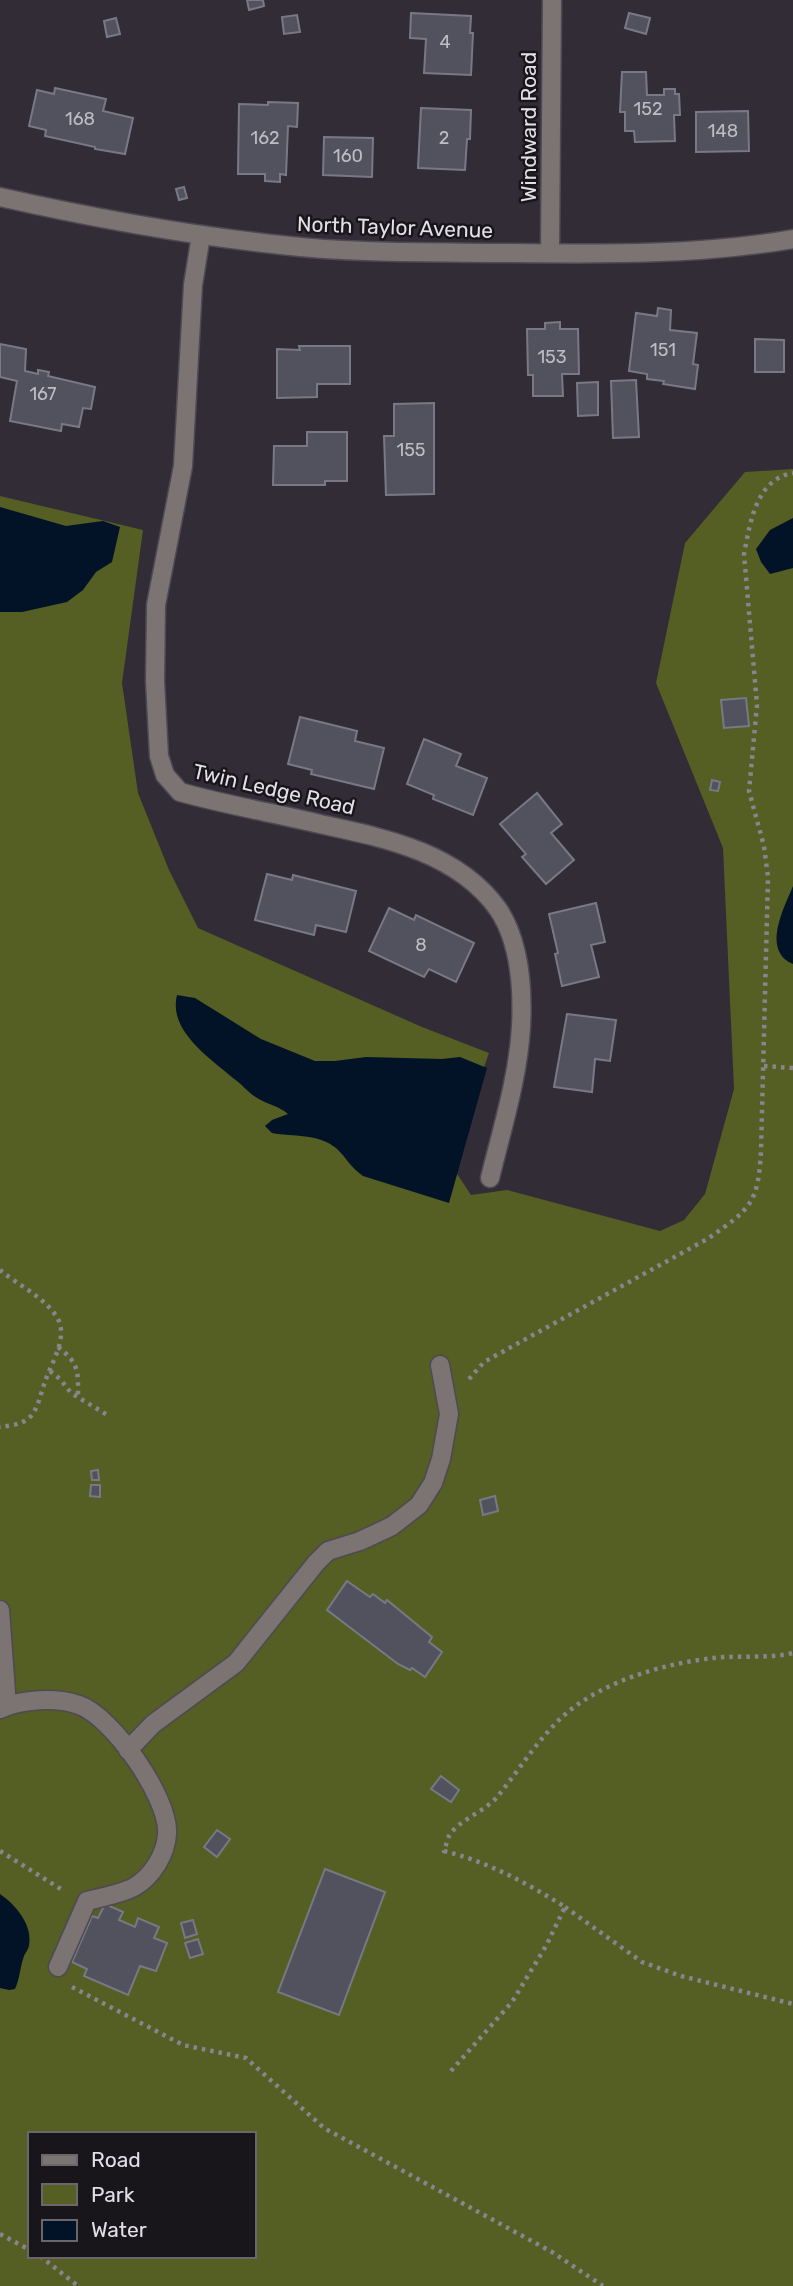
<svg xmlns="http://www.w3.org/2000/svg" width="793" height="2286" viewBox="0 0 793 2286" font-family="Rubik,sans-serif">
	<rect width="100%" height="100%" fill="#322c37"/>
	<path fill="#555e23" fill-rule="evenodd" d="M793,469v1817h-793v-1790l143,34 -21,153 16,110 31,77 29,58 224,99 67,26 -39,110 21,32 36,-5 153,41 24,-11 21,-26 29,-105 -11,-241 -67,-165 29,-140 60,-71zM30,2134h224v122h-224z"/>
	<g fill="#021327">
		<path d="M0,507l66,19 37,-5 17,6 -8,35 -16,10 -13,18 -16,12 -45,10h-22z"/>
		<path d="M793,518v50l-23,6 -9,-12 -5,-13 14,-19z"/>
		<path d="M793,886v78c-32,-13 -9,-56 0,-78z"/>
		<path d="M177,995l18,3 66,41 54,22h20l31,-4 76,2 18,-2 27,11 -38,135 -86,-27c-12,-8 -17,-19 -27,-28 -18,-15 -43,-11 -64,-15l-7,-7 7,-6 16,-6c-9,-8 -19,-9 -29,-15 -10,-5 -17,-15 -26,-21 -23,-20 -65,-47 -56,-83z"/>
		<path d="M0,1894c16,11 33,31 29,52 -1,4 -4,7 -5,10 -4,11 -4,22 -9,33l-6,1 -9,-2z"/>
	</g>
	<g fill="#52525e" stroke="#797986" stroke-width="2">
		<path d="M247,0h16l1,6 -15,4z"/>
		<path d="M411,13l60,3 -1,17h3l-2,42 -47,-2 2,-34 -16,-1z"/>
		<path d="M629,13l21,5 -4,16 -21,-6z"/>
		<path d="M297,15l3,17 -16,2 -2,-17z"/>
		<path d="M116,18l4,16 -13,3 -3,-16z"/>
		<path d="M622,72h24l1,23h17v-6h11v5h4l1,21h-6l1,26 -40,1 -1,-11h-9v-19h-5z"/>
		<path d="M55,88l51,11 -3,12 30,7 -8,36 -30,-5v-2l-50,-11 1,-6 -17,-4 8,-36 17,4z"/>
		<path d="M268,102l30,1 -1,24 -9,-1 -2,49 -6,-1v8l-15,-1v-7h-27l1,-70 29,1z"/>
		<path d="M421,108l50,2 -1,29h-3l-2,31 -47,-2z"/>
		<path d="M748,111l1,40 -53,1v-40z"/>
		<path d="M324,137l49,1 -1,39 -49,-2z"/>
		<path d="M184,187l3,11 -8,2 -3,-11z"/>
		<path d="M658,308l13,2 -1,20 27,3 -4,31 5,1 -3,24 -32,-5 1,-3 -17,-2v-5l-18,-3 7,-58 21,3z"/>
		<path d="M560,322v7h18l1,45h-17l1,22h-30v-21h-5l-1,-46h18v-6z"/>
		<path d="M755,339l29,1v32h-29z"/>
		<path d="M0,344l26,5 -1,22 13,3v-4l11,2 -1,4 47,11 -4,22 -8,-1 -4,19 -17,-3 -1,7 -51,-10 7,-40 -17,-4z"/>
		<path d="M299,346h51v38h-33v13l-40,1v-49l23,1z"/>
		<path d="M636,380l3,57 -26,1 -2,-57z"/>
		<path d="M598,382v33l-20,1 -1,-33z"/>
		<path d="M434,403v91l-48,1 -2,-59h10v-32z"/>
		<path d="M307,432h40v49h-22v4h-52l1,-39h33z"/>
		<path d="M746,698l3,28 -25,2 -3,-28z"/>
		<path d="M300,717l57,14 -2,10 29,7 -10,41 -63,-15 1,-4 -24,-6z"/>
		<path d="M424,739l37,15 -5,12 31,12 -14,37 -40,-16 1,-4 -27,-11z"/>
		<path d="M712,780l8,2 -2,9 -8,-1z"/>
		<path d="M537,793l25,31 -11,9 23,27 -28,24 -24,-27 4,-3 -26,-30z"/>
		<path d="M267,874l25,6 1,-5 63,16 -10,41 -30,-7 -2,10 -59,-15z"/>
		<path d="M596,903l9,39 -14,3 8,32 -37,9 -7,-32 3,-1 -9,-39z"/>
		<path d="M389,908l25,12 2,-5 58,28 -18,39 -27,-13 -5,8 -55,-26z"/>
		<path d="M567,1014l49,6 -6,41 -15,-2 -3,33 -38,-5z"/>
		<path d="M98,1470l1,10h-7l-1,-9z"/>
		<path d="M91,1485h9v12l-10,-1z"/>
		<path d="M495,1496l3,15 -15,4 -3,-15z"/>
		<path d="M347,1581l23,16 3,-3 12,9 2,-3 45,37 -3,5 13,10 -17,25 -13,-9 -2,2 -12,-6 -71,-54z"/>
		<path d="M441,1776l18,14 -8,12 -20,-13z"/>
		<path d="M217,1830l13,9 -13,18 -13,-10z"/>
		<path d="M325,1869l60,23 -46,123 -61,-23z"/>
		<path d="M105,1904l18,8 -4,8 16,7 3,-9 21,9 -5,11 13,5 -11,28 -16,-5 -12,29 -44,-19 3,-7 -15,-7 20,-46 6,2z"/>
		<path d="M193,1920l4,14 -12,4 -4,-15z"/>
		<path d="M198,1939l5,15 -13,4 -5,-15z"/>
	</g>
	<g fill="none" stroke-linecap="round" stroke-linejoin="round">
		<g stroke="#4e4953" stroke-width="21">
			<g id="minor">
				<path d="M0,197c93,21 187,38 281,48 77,9 155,7 233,8 93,1 187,2 279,-14"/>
				<path d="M201,235l-8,50 -10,181 -27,139 -1,76 4,75 6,19 15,17c46,13 94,21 140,32 64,14 137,28 178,85 22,33 25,80 23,118 -3,51 -19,102 -31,151"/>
				<path d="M550,253l2,-253"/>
				<path d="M0,1610l7,96"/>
				<path d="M0,1709c22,-10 56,-12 79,-4 33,11 91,94 88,129 -1,20 -15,43 -33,53 -13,7 -32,10 -47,14l-29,66"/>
				<path d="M128,1750l25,-26 83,-61 80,-100 12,-12 32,-10 32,-15 27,-21 14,-22 8,-24 8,-45 -9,-49"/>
			</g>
		</g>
		<g stroke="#89858e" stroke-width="4.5" stroke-dasharray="3.5 5" stroke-linecap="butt">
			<path d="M764,1066l29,2"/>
			<path d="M0,1270c18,15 46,28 58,49 10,20 -7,44 -13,63 -5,12 -7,31 -19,38 -7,5 -18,6 -26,7"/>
			<path d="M58,1347c22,17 20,25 20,51"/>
			<path d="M50,1371l10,8 11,14 38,23"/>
			<path d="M469,1379l15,-17 225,-124c42,-30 49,-34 52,-87l7,-274 -4,-31 -15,-55 8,-86 -13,-151c6,-31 12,-75 49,-81"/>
			<path d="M0,1851l64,40"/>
			<path d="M565,1907l77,55 39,14 112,28"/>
			<path d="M72,1987l111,58 63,13 78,70 228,124 51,34"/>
			<path d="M451,2071l61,-69 34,-56 19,-39c-38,-24 -77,-45 -121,-56 2,-5 3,-11 5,-15 8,-15 37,-25 49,-40 20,-25 37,-52 60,-75 38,-38 103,-57 155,-63 27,-3 54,1 80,-5"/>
			<path d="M0,2234l30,16"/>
			<path d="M40,2256l38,30"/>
		</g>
		<use href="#minor" stroke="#7b7472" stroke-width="18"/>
	</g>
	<g text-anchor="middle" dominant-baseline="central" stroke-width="5" stroke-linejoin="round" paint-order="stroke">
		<g font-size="18" fill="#bebcc4">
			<text x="445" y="42">4</text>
			<text x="648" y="109">152</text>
			<text x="80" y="119">168</text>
			<text x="723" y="131">148</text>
			<text x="265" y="138">162</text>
			<text x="444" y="138">2</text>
			<text x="348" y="156">160</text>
			<text x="663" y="350">151</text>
			<text x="552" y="357">153</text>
			<text x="43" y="394">167</text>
			<text x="411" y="450">155</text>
			<text x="421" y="945">8</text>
		</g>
		<g font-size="21" fill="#e2dfe6" stroke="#18161b">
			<text transform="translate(528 127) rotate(-90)">Windward Road</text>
			<text transform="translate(395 227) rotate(2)">North Taylor Avenue</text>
			<text transform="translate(274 789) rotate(13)">Twin Ledge Road</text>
		</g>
	</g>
	<rect x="28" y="2132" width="228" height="126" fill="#18161b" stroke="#69666c" stroke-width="2"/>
	<rect x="42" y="2155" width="35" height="10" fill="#7b7472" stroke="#69666c" stroke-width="2"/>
	<text x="91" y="2167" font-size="21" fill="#e2dfe6">Road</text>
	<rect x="42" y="2184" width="35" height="21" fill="#555e23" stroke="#69666c" stroke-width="2"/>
	<text x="91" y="2202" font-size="21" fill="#e2dfe6">Park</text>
	<rect x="42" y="2220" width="35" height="21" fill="#021327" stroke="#69666c" stroke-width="2"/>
	<text x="91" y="2237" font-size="21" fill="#e2dfe6">Water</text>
</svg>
